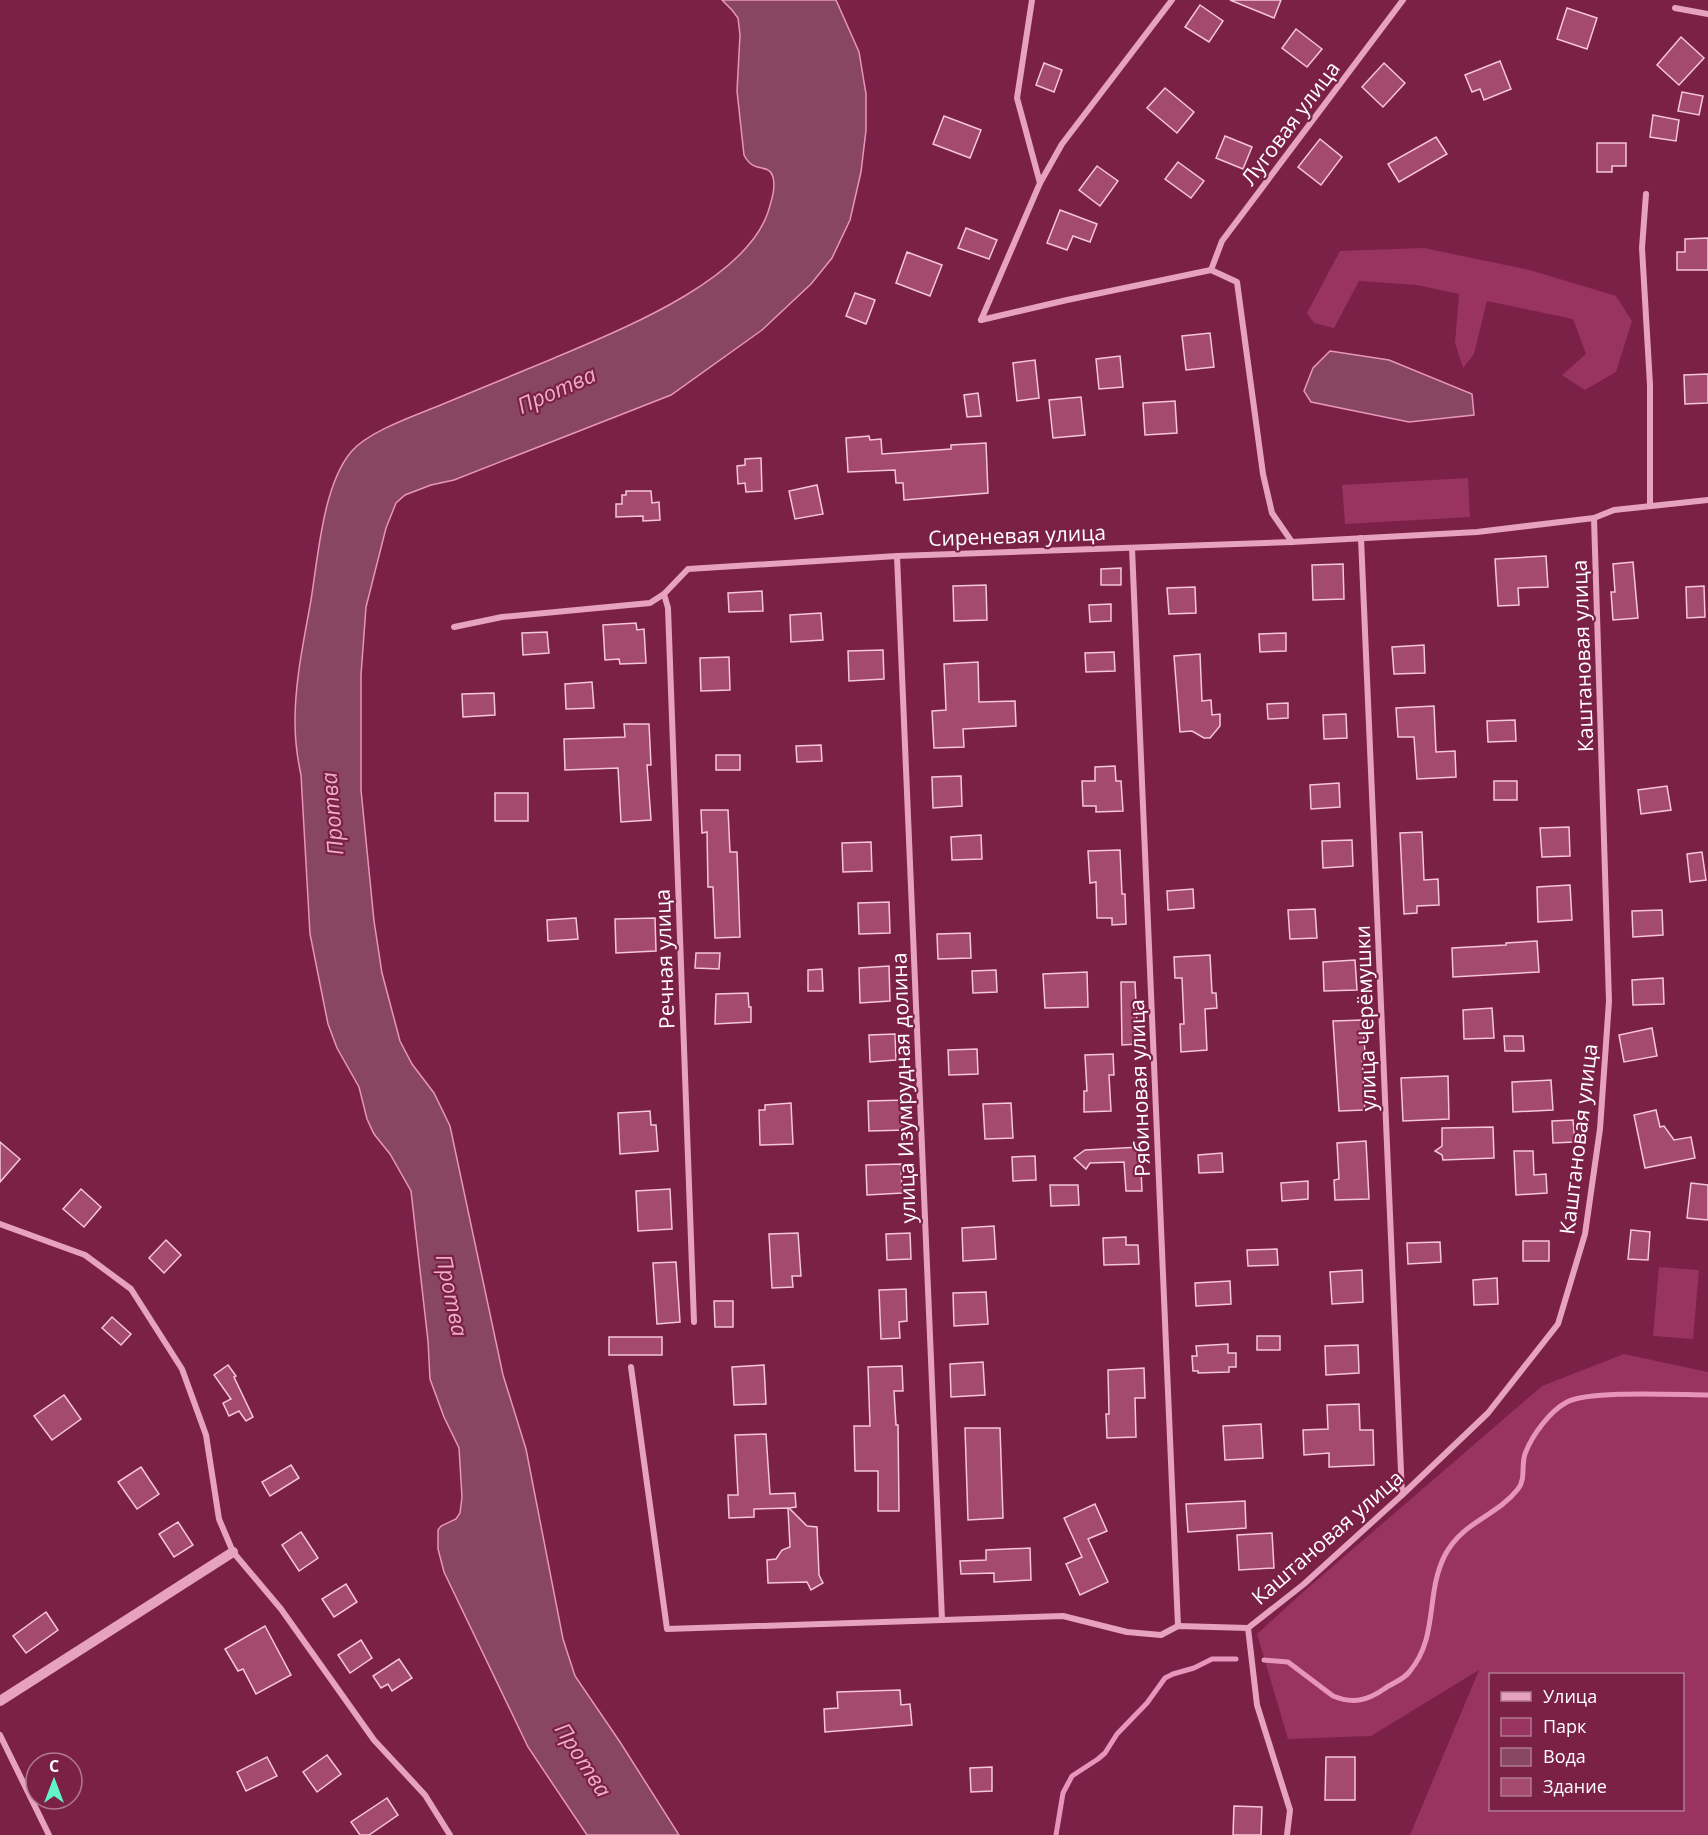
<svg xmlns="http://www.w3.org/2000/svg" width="1708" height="1835" viewBox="0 0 1708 1835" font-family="'Open Sans',sans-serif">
	<rect width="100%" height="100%" fill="#7b2046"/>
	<g fill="#993360" fill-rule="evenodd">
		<path d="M1424,248l106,22 86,26 16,25 -16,51 -31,18 -23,-15 24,-21 -13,-35 -86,-18 -13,53 -11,14 -8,-25 4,-49 -42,-9 -58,-4 -25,47 -20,-5 -7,-10 33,-62z"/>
		<path d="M1468,478l2,39 -125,7 -3,-39z"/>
		<path d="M1659,1267l40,3 -6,69 -40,-3z"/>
		<path d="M1624,1354l84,18v463h-298l69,-165 -108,66 -83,3 -31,-105 46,-42 239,-206zM1682,1674v136h-192v-136z"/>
	</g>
	<g fill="#894663" stroke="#e795ba" stroke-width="1.5">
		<path d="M722,0h114l23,52 7,42v36l-5,42 -11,48 -18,38 -21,26 -49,46 -91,65 -217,85 -23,5 -26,10 -9,8 -10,25 -20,79 -5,68v115l13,131 8,52 18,68 12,23 22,29 16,33 53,249 23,74 37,190 12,37 45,66 59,93h-92l-59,-88 -84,-175 -6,-23v-19l3,-4 15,-7 4,-6 2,-16 -3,-49 -15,-31 -14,-38 -2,-38 -17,-150 -21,-37 -16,-20 -7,-15 -8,-32 -22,-39 -9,-24 -18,-90 -9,-159c-4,-18 -6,-36 -6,-54 0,-41 9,-81 16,-121 7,-43 12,-115 40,-148 17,-21 66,-37 92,-48 36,-15 72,-30 109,-45 63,-27 193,-77 216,-147 3,-10 8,-24 5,-35 -4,-15 -19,-2 -29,-22l-7,-64 3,-56 -2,-17 -6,-8z"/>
		<path d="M1330,351l59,9 83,34 2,21 -65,7 -98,-20 -7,-11 9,-23z"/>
	</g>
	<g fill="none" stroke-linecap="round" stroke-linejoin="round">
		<g stroke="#e795ba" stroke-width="5">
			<path d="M1264,1660l24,2 45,34c19,8 34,5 51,-7 8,-6 20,-9 26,-18 29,-35 15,-77 35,-116 18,-34 51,-38 73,-66 8,-10 3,-24 7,-35 7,-19 25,-43 42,-52 22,-12 113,-7 141,-7"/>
			<path d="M1056,1835l7,-42 9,-17 26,-17 7,-6 12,-19 30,-31 18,-25 8,-4 21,-6 18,-9h24"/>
		</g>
	</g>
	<g fill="#a44970" stroke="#f5c5da" stroke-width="1.5">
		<path d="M1230,0h51l-7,18z"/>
		<path d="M1200,5l23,16 -14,21 -24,-15z"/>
		<path d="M1567,8l30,10 -10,31 -30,-10z"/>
		<path d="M1296,29l26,20 -15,18 -25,-19z"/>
		<path d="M1681,37l23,21 -25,27 -22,-20z"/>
		<path d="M1500,61l11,28 -27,11 -4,-11 -8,3 -7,-17z"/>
		<path d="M1044,63l18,7 -8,22 -18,-7z"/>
		<path d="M1384,63l21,20 -22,24 -21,-20z"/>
		<path d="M1165,88l29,24 -17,21 -30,-25z"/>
		<path d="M1682,92l21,4 -4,19 -21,-4z"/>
		<path d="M1653,115l26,5 -3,21 -26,-4z"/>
		<path d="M944,116l37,14 -11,28 -37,-14z"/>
		<path d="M1225,136l27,11 -9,22 -27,-11z"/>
		<path d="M1436,137l11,17 -48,28 -11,-18z"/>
		<path d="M1320,139l22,18 -21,28 -23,-18z"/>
		<path d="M1597,143h29v23h-14v6h-15z"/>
		<path d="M1178,162l26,19 -13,17 -26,-19z"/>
		<path d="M1097,166l21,15 -18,25 -21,-16z"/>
		<path d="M1060,210l37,14 -7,18 -17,-6 -6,14 -20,-7z"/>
		<path d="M966,228l31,12 -8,19 -31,-11z"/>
		<path d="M1708,238v32h-31v-18h8v-13z"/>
		<path d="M907,252l35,13 -12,31 -34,-13z"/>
		<path d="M855,293l20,7 -9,24 -20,-8z"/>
		<path d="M1210,333l4,34 -28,3 -4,-34z"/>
		<path d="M1120,356l3,31 -24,2 -3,-30z"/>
		<path d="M1035,360l4,38 -22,3 -4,-38z"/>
		<path d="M1708,374v29l-23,1 -1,-29z"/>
		<path d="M978,393l3,23 -14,1 -3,-22z"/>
		<path d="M1081,397l4,38 -32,3 -4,-38z"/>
		<path d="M1175,401l2,32 -32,2 -2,-32z"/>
		<path d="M869,436l1,4 11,-1 1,15 69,-5v-4l35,-2 2,50 -84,7 -1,-17h-7l-1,-13 -47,2 -2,-34z"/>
		<path d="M761,458l1,33 -16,1 -1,-9 -7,1 -1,-18 8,-1v-6z"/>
		<path d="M817,485l6,29 -28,5 -6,-28z"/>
		<path d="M626,491h25l1,12 7,-1 1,18 -17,1v-5l-27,1v-13h6v-9h4z"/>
		<path d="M1546,556l2,31 -30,1 1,17 -21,1 -3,-47z"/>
		<path d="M1633,562l5,56 -25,2 -2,-28h4l-2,-28z"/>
		<path d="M1343,564l1,35 -31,1 -1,-35z"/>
		<path d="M1121,568v17h-20v-16z"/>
		<path d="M986,585l1,35 -33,1 -1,-35z"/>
		<path d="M1704,586l1,31 -18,1 -1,-31z"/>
		<path d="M1195,587l1,26 -27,1 -2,-26z"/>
		<path d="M762,591l1,20 -34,1 -1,-19z"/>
		<path d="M1111,604v17l-21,1 -1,-17z"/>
		<path d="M821,613l2,27 -32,2 -1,-27z"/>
		<path d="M636,623l1,7 7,-1 2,34 -26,1 -1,-5 -14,1 -2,-35z"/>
		<path d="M547,632l2,21 -26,2 -1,-22z"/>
		<path d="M1286,633v18l-26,1 -1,-18z"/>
		<path d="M1424,645l1,28 -31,1 -2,-27z"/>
		<path d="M883,650l1,29 -35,2 -1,-30z"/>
		<path d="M1114,652l1,19 -29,1 -1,-19z"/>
		<path d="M1200,654l2,47 9,-1 1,15 8,-1v12l-10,12h-6l-12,-7 -12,1 -6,-76z"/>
		<path d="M729,657l1,33 -29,1 -1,-33z"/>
		<path d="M978,662l1,40 36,-1 1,25 -53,3 1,18 -30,1 -2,-37 14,-1 -2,-46z"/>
		<path d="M592,682l2,26 -28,1 -1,-25z"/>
		<path d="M494,693l1,22 -32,2 -1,-23z"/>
		<path d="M1288,703v15l-20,1 -1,-15z"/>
		<path d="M1434,706l2,46 19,-1 1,26 -39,2 -3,-42h-16l-2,-29z"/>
		<path d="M1346,714l1,24 -23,1 -1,-24z"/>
		<path d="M1515,720l1,21 -28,1 -1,-21z"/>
		<path d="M624,724h25l2,41h-4l4,55 -30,2 -3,-54 -53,2 -1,-31 61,-2z"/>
		<path d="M821,745l1,16 -25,1 -1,-16z"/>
		<rect x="716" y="755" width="24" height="15"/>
		<path d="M1115,766l1,15h5l2,30 -27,1v-6h-13l-1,-25h13v-14z"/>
		<path d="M961,776l1,30 -29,2 -1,-31z"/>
		<rect x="1494" y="781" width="23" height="19"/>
		<path d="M1339,783l1,24 -29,2 -1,-24z"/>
		<path d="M1667,786l4,24 -30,4 -3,-24z"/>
		<rect x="495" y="793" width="33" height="28"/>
		<path d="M701,810h27l2,42h7l3,85 -25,1 -2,-51h-5l-1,-55 -5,1z"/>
		<path d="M1569,827l1,29 -28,1 -2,-29z"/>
		<path d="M1422,832l2,48 14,-1 1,26 -22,1v7l-13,1 -4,-81z"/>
		<path d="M981,835l1,24 -30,1 -1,-23z"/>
		<path d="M1352,840l1,26 -30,2 -1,-27z"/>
		<path d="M871,842l1,29 -29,1 -1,-29z"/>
		<path d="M1120,850l2,44h3l1,30 -14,1v-7h-15l-1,-36 -6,1 -2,-32z"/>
		<path d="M1702,852l4,28 -16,2 -3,-28z"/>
		<path d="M1570,885l2,35 -34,2 -1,-35z"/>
		<path d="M1193,889l1,19 -26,2 -1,-19z"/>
		<path d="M889,902l1,31 -31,1 -1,-31z"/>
		<path d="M1315,909l2,29 -27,1 -2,-29z"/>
		<path d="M1662,910l1,25 -30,2 -1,-26z"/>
		<path d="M576,918l2,21 -30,2 -1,-21z"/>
		<path d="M655,918l1,33 -40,2 -1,-34z"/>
		<path d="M970,933l1,25 -33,1 -1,-25z"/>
		<path d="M1537,941l2,31 -86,5 -1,-29 54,-3v-2z"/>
		<path d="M696,953h24l-1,16 -24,-1z"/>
		<path d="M1210,955l2,38h4l1,15 -12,1 2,41 -26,2 -1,-28h4l-2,-46h-7l-1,-21z"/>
		<path d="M1355,960l2,30 -33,1 -1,-29z"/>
		<path d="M889,966l1,35 -30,2 -1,-35z"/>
		<path d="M822,969l1,22h-15v-21z"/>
		<path d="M996,970l1,22 -24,1 -1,-22z"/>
		<path d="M1087,972l1,35 -43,1 -2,-34z"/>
		<path d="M1663,978l1,26 -31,1 -1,-25z"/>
		<path d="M1121,982h14l3,62 -16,1z"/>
		<path d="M748,993l1,14h2v15l-36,2 1,-30z"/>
		<path d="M1492,1008l2,30 -30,1 -1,-29z"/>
		<path d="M1363,1020l2,34h-3l3,56 -26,1 -6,-90z"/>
		<path d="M1652,1028l5,28 -33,6 -5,-27z"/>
		<path d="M895,1034l1,26 -26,2 -1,-27z"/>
		<path d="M1504,1036h19l1,15h-19z"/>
		<path d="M977,1049l1,25 -29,1 -1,-25z"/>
		<path d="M1113,1054l1,21h-5l2,36 -27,1v-21h3l-2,-36z"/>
		<path d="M1448,1076l1,43 -46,2 -2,-43z"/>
		<path d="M1551,1080l2,30 -40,2 -1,-30z"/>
		<path d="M906,1100l1,30 -38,1 -1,-30z"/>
		<path d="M791,1103l2,41 -33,1 -1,-35h6v-5z"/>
		<path d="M1011,1103l2,35 -28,1 -2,-35z"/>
		<path d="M1656,1110l4,17 4,-1 10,14 17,-3 4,21 -50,10 -11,-53z"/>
		<path d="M650,1111l1,14h5l2,26 -38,3 -2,-41z"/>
		<path d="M1573,1120l2,22 -22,1 -1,-22z"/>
		<path d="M1493,1127l1,31 -51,2 -1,-5 -7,-4 7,-5v-18z"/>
		<path d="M1366,1141l3,58 -34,1 -1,-20 5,-1 -2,-36z"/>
		<path d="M0,1142l20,17 -20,23z"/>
		<path d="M1140,1147l2,44h-16l-2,-29 -34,1 -4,6 -12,-11 11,-8z"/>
		<path d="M1514,1151h19l1,24 12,-1 1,19 -31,2z"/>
		<path d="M1222,1153l1,19 -24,1 -1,-18z"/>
		<path d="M1035,1156l1,24 -23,1 -1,-24z"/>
		<path d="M901,1164l1,29 -35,2 -1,-30z"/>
		<path d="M1308,1181v18l-26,2 -1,-18z"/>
		<path d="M1691,1183l17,2v35l-21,-2z"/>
		<path d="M1050,1185h28l1,20 -28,1z"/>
		<path d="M81,1189l20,18 -17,20 -21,-18z"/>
		<path d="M670,1189l2,40 -34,2 -2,-40z"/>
		<path d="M994,1226l2,33 -33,2 -1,-33z"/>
		<path d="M1631,1230l19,2 -2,28 -20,-1z"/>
		<path d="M798,1233l3,43h-9l1,11 -21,1 -3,-54z"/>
		<path d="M910,1233l1,26 -24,1 -1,-26z"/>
		<path d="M1126,1237v8h12l1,19 -35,1 -1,-27z"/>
		<path d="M166,1240l15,15 -17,18 -15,-15z"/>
		<rect x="1523" y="1241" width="26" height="20"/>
		<path d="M1440,1242l1,20 -33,2 -1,-21z"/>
		<path d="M1277,1249l1,16 -30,1 -1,-16z"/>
		<path d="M676,1262l4,60 -23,2 -4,-61z"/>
		<path d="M1362,1270l1,32 -31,2 -2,-32z"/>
		<path d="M1497,1278l1,26 -24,1 -1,-25z"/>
		<path d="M1230,1281l1,23 -35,2 -1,-23z"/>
		<path d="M906,1289l1,32 -8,1 1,16 -19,1 -2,-49z"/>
		<path d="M986,1292l2,32 -34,2 -1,-33z"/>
		<path d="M714,1301h19v26h-18z"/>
		<path d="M112,1317l19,17 -10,11 -19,-17z"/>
		<rect x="1257" y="1336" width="23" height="14"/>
		<rect x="609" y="1337" width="53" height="18"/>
		<path d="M1228,1344v9h8v14h-7v5l-31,1v-2h-5l-1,-15h5l-1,-10z"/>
		<path d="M1358,1345l1,28 -33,2 -1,-29z"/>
		<path d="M983,1362l2,33 -34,2 -1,-33z"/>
		<path d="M228,1365l8,11 -2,1 19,40 -7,4 -7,-10 -10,5 -6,-13 8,-4 -17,-24z"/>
		<path d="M764,1365l2,39 -32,1 -2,-38z"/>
		<path d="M902,1366l1,25h-9l2,34h2l1,86h-21v-40h-23l-1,-45h16l-2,-59z"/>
		<path d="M1144,1368l1,30h-10l1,39 -29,1 -1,-24h3l-1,-44z"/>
		<path d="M64,1395l17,24 -29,21 -18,-24z"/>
		<path d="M1359,1404l1,26h13l1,35 -45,2v-14l-25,2 -1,-25 25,-1 -1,-24z"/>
		<path d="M1261,1424l2,34 -38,2 -2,-34z"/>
		<path d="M965,1428h35l3,90 -35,2z"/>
		<path d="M766,1434l4,60 25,-1 1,14 -7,1 18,18 10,1 2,48 4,8 -12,7 -4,-8 -39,1 -1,-23 9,-1 6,-9 8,-3 -2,-39 -34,1v8l-25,1 -1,-23h10l-3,-60z"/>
		<path d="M291,1465l8,13 -29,18 -8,-14z"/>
		<path d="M141,1467l18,27 -22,15 -19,-27z"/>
		<path d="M1245,1501l1,27 -58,4 -2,-28z"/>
		<path d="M1095,1504l12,27 -19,8 20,43 -28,13 -14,-31 16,-7 -18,-39z"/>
		<path d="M178,1522l15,23 -19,12 -15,-23z"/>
		<path d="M301,1532l17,26 -19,13 -17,-26z"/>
		<path d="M1272,1533l2,35 -35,2 -2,-35z"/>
		<path d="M1030,1548l1,32 -37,2v-9l-33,1 -1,-13 26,-1v-10z"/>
		<path d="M346,1584l11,18 -23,15 -12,-18z"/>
		<path d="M46,1612l12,18 -32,23 -13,-17z"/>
		<path d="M265,1626l26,49 -35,19 -13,-25 -5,2 -13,-22z"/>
		<path d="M361,1640l11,18 -22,15 -12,-18z"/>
		<path d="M399,1659l13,19 -20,13 -4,-7 -7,4 -8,-12z"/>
		<path d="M900,1690l1,15 9,-1 2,21 -87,7 -1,-23 14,-1 -1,-16z"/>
		<path d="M327,1755l14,19 -24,18 -14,-20z"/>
		<path d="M267,1757l10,19 -31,15 -9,-19z"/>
		<path d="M1326,1757h29v43h-30z"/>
		<path d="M992,1767v24l-21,1 -1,-24z"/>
		<path d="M387,1798l11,17 -29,20h-9l-9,-13z"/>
		<path d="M1234,1806l28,1 -1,28h-28z"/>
	</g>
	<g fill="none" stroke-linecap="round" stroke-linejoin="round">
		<g stroke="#e6a2c0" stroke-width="6">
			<path d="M1032,0l-15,98 23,85"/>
			<path d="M1675,8l33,6"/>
			<path d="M1646,194l-4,54 8,137v121"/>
			<path d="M1211,270l11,-29 181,-241"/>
			<path d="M981,320l86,-20 144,-30 26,12 26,192 9,39 20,29"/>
			<path d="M981,320l59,-137 22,-39 110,-144"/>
			<path d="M1361,538l41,957"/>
			<path d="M1132,548l46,1078"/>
			<path d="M897,556l45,1064"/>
			<path d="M664,594l4,14 26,714"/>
			<path d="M454,627l48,-10 148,-14 14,-9 24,-25 209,-13 395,-14 185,-10 117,-14 20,-8 94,-10"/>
			<path d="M0,1224l85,31 46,34 51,80 24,66 13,84 14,33 48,57 93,131 51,55 25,40"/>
			<path d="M631,1367l36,262 396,-13 64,16 34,3 17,-9 70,2"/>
			<path d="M1248,1628l56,-44 98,-89 86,-82 70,-89 27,-90 15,-105 9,-128 -15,-483"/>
			<path d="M1248,1628l9,77 33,105 -3,25"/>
			<path d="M0,1735l49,100"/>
		</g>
		<path stroke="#e6a2c0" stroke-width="10" d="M0,1701l233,-149"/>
	</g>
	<g text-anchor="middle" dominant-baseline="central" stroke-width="4.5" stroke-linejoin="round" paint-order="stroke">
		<g font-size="21" fill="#fff" stroke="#7b2046">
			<text transform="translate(1290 123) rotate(-53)">Луговая улица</text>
			<text transform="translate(1017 535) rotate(-2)">Сиреневая улица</text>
			<text transform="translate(1582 656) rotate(-92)">Каштановая улица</text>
			<text transform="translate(664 959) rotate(-92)">Речная улица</text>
			<text transform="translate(1365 1018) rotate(-92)">улица Черёмушки</text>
			<text transform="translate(903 1088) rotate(-92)">улица Изумрудная долина</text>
			<text transform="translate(1139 1088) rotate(-92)">Рябиновая улица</text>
			<text transform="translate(1578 1139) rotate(-83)">Каштановая улица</text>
			<text transform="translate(1327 1537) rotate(-41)">Каштановая улица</text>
		</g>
		<g font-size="22" font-style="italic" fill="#eeadca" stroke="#7b2046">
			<text transform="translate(556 389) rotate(-24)">Протва</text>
			<text transform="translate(331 814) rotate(-95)">Протва</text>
			<text transform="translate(453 1295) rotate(78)">Протва</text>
			<text transform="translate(584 1759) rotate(57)">Протва</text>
		</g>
	</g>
	<rect x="1489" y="1673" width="195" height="138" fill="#7b2046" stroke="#b07990" stroke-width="1.5"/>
	<rect x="1501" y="1692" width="30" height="9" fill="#e6a2c0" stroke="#b07990" stroke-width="1.5"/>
	<text x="1543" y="1703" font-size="18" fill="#ffffff">Улица</text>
	<rect x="1501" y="1718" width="30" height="18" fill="#993360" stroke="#b07990" stroke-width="1.5"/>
	<text x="1543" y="1733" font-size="18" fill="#ffffff">Парк</text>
	<rect x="1501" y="1748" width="30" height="18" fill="#894663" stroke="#b07990" stroke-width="1.5"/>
	<text x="1543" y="1763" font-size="18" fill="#ffffff">Вода</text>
	<rect x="1501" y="1778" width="30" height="18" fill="#a44970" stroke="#b07990" stroke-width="1.5"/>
	<text x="1543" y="1793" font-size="18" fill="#ffffff">Здание</text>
	<g transform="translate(54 1781)"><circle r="28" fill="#7b2046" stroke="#b07990" stroke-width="1.5"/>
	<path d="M0-4.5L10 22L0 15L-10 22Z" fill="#63f3cb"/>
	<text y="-9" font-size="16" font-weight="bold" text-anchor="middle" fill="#ffffff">С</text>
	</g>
</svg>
